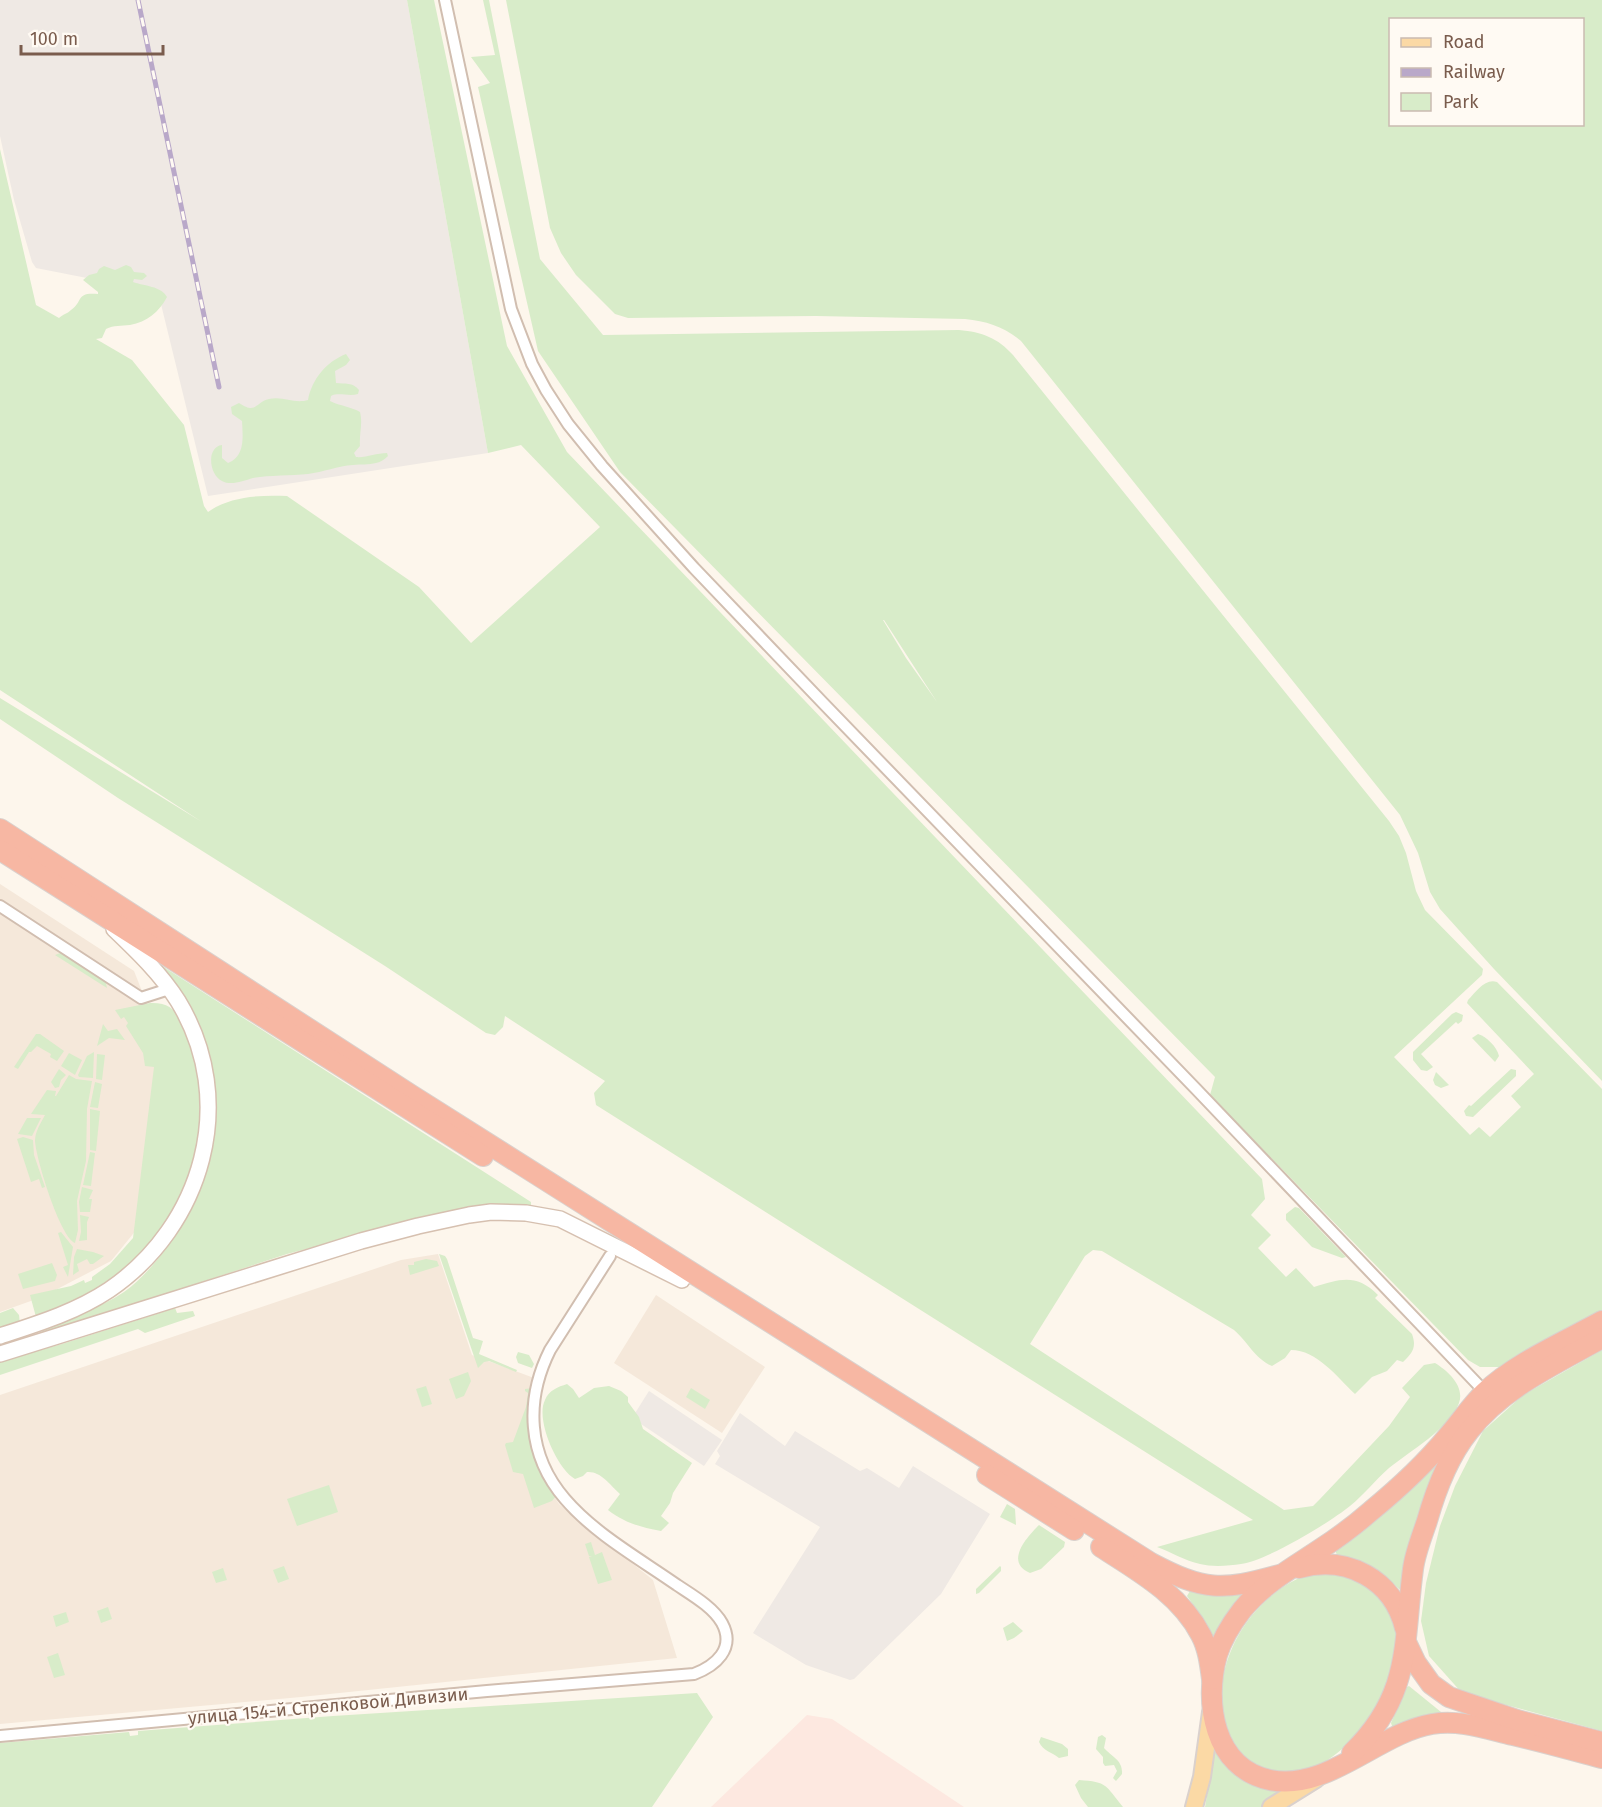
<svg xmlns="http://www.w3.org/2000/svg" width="1602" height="1807" viewBox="0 0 1602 1807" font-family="'Fira Sans',sans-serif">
	<rect width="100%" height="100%" fill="#fdf6ec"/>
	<g fill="#f5e8da">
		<path d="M0,884l134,87 47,119 -14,102 -56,69 -69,36 -42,15z"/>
		<path d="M438,1254l34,101 62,23 -7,53 15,47 17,26 94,76 24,78 -376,39 -301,27v-329l401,-135z"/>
		<path d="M656,1295l109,72 -43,66 -108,-70z"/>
	</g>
	<path fill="#fde8e0" d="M807,1715l25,4 132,88h-253z"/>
	<g fill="#efe9e4">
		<path d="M0,0h407l81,453 -280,43 -50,-204 -122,-24 -4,-6 -18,-62 -14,-64z"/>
		<path d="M649,1391l73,49 -18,26 -72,-48z"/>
		<path d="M740,1413l45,33 10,-15 65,40 7,-3 32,20 14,-22 77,48 -49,80 -87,85 -4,1 -44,-15 -53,-32 67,-106 -105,-63 5,-8 -3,-5z"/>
	</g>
	<g fill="#d8ecc9" fill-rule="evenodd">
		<path d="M407,0h27l73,346 60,106 695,727 3,20 -14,16 20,20 -13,13 28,29 10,-9 18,19c26,-8 42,-14 64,8l-3,3 37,36c5,14 0,19 -9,28l-6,-2 -10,11 -15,6 -17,17c-18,-17 -38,-44 -64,-44l-6,8 -13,8c-18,-8 -23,-23 -38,-36l-132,-79 -9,-1 -8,6 -55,88 254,166 29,-4 7,-7 69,-73 21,-29 -8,-9 22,-23 11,-2c13,8 30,23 24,40 -9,25 -50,49 -70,65 -14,12 -25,27 -39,38 -21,17 -84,55 -109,58 -12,2 -30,3 -41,0 -15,-3 -29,-12 -43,-17l96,-27 -657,-415 -2,-12 11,-12 -100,-65 -2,11 -8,8 -9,-2 -101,-67 -267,-168 -118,-79v-21l202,124 -202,-132v-541l36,156 23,13c4,-4 8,-4 12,-8 13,-9 4,-18 27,-16v-2l-15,-12 6,-5 8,-2 2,-4 5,-3 11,4 11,-5 5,2 3,5 10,1 3,3 -5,4 -8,-1 -1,3c11,4 28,4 34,15 -8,15 -20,25 -37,28 -9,1 -16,0 -24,4l-4,9 -6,1 36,21 52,65 20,81 4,6c22,-16 52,-17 79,-16l132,91 52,56 129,-116 -79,-82 -33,8z"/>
		<path d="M483,0h6l51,259 63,76 356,-5c23,2 39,8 54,25l376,466 10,15 7,17 10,38 9,19 58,59 -1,6 -88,82 76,78 9,-8 11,10 31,-30 -10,-11 23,-22 -67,-71 1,-3c8,-8 17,-22 29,-18l105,107v223l-102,55h-20l-12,-7 -258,-265 5,-18 -595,-605 -82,-121 -60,-264 12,-4 -19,-26 24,-2zM883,620h1l53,82 -31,-44z"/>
		<path d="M506,0h1096v1081l-108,-112 -54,-60 -10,-17 -12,-39 -18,-38 -379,-474c-17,-14 -34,-20 -56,-22l-149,-3 -188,2 -13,-4 -39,-39 -15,-22 -11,-25zM1390,20h192v104h-192z"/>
		<path d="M346,354l4,6 -4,5 -11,6 1,12c9,1 17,-1 23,7l-1,4c-9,3 -19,-2 -27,2l-1,5c10,5 22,6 30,11 3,12 -1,22 0,34l-6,7 2,4c10,1 20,-4 31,-4l1,3c-3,3 -7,6 -12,7 -7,2 -15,1 -23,2 -15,1 -30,7 -45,9 -17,2 -40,1 -55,4 -10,3 -22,8 -31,3 -13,-6 -16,-34 0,-36v13l6,5c17,-7 15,-25 14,-42l-10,-7 -1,-7 8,-4c18,12 16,-1 30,-4 15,-3 25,5 39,1 4,-21 18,-38 38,-46z"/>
		<path d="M63,952l42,27 2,9 -52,-33z"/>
		<path d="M148,957l383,245v3h-37l-36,5 -34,8 -137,36 -244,80 -3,-6c29,-11 59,-19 84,-36 18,-13 31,-29 44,-46 50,-66 61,-157 25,-232 -10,-22 -29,-39 -45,-57z"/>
		<path d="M150,1003c24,-1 29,12 37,32 25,68 13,145 -30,203 -7,10 -47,47 -57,53 -18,11 -44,18 -64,26l-6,-22 41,-9 13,-6 1,3 7,-3v-3l18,-13 23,-26 21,-171 -9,-1 -2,-13 -17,-27 2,-3 -4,-6 -3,2 -6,-9z"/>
		<path d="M1456,1012l7,3 -1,6 -4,3 -2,-2 -35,32 12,13 -6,4 -6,-1 -8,-10v-8l39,-38z"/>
		<path d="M103,1024l5,7 9,-2 8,11 -16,-2 -12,8z"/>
		<path d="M36,1034h4l24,17 -7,10 -7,-4 1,-3 -14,-8 -6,6h-2l-11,17 -4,-2z"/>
		<path d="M1478,1034c8,2 19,13 21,22l-4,6 -23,-24z"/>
		<path d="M94,1052l-1,26 -14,-1 -1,-2 9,-19z"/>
		<path d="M69,1053l13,7 -7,15 -14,-9z"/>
		<path d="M97,1054l8,1 -3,25 -6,-1z"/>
		<path d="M59,1069l7,6 -5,5 -2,7 -4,1 -4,-6z"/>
		<path d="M1511,1069l5,1v6l-43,41 -7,-1 -2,-5 5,-6 2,1z"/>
		<path d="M1436,1072l13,13 -8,3 -6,-3 -2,-5z"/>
		<path d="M69,1075l7,4 16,2 -5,28 -1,52 -9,40 1,29 -3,13c-15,-6 -39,-84 -40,-102 0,-10 6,-18 10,-26l-14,-1 16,-24 9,1 -1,5h1z"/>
		<path d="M95,1082l7,2 -4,24 -8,-1z"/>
		<path d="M90,1109l10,2 -4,40 -6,-1z"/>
		<path d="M27,1118h14l-9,18 -14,-2z"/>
		<path d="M23,1137l10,3 1,15 11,32 -3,1 -3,-9 -8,3 -14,-43z"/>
		<path d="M90,1152l5,1 -4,33 -8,-1z"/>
		<path d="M82,1187l11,3 -4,9h3l-2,13h-10l-1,-10z"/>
		<path d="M1295,1207l4,1 47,49 -4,1 -30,-11 -26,-27v-6z"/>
		<path d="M80,1215l9,2 -2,5v18l-8,1 2,-9z"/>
		<path d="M61,1232l12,15 -5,30 -5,-10 5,-2 -10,-32z"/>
		<path d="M77,1249l16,3 11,4 -11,8h-3l-3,-5 -10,5 2,7 -6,4 1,-18z"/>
		<path d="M439,1254l6,2 2,3 26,79 10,3 -4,13 38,16 -1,2 -27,-11 -5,1 -6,6z"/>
		<path d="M426,1259l11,2 2,5 -29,9 -2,-10h6v-3z"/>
		<path d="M52,1263l5,12 -2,6 -32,8 -5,-15z"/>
		<path d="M13,1308l6,7 1,9 -20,9v-20z"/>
		<path d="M175,1308l2,5 16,-2 2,5 -50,17 -7,-4 -138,46v-14l62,-17z"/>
		<path d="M1602,1350v381l-140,-38 -33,-37 -8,-35 5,-38 14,-57 15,-40 28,-55 40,-36z"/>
		<path d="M518,1352l11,3 5,9 -2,4 -14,-5 -2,-6z"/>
		<path d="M468,1372l3,9 -7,15 -8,3 -7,-20z"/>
		<path d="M567,1384l6,5 6,9 15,-10 15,-2 12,5 7,6v5l11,15 4,12 49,34 -19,30 -3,10 -9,13 8,7 -8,8c-21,-4 -36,-8 -53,-21l12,-16c-10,-9 -19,-23 -33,-22l-4,4 -8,3c-18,-10 -40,-60 -30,-79 4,-10 13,-13 22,-16z"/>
		<path d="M426,1386l6,18 -10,3 -6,-18z"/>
		<path d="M533,1388l-2,18 25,90 -4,5 -18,7 -11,-34 -10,-2 -8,-27 1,-2 7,-1 13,-35 2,-14 -3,-2v-2z"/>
		<path d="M691,1388l19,12 -5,9 -19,-12z"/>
		<path d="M1444,1454c-24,46 -33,83 -41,134l-4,1c-19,-18 -36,-29 -62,-34l-2,-5c41,-28 77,-58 109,-96z"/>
		<path d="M329,1485l9,27 -41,14 -10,-27z"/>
		<path d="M1007,1504l8,5 1,16 -16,-8z"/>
		<path d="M1039,1525l26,17 -1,5 -23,22 -11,4c-26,-11 -3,-36 9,-48z"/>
		<path d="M591,1542l4,13 7,-3 10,28 -14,4 -9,-27 3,-1h-3l-4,-12z"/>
		<path d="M284,1566l5,13 -11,4 -5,-13z"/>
		<path d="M1000,1566l1,1v4l-22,22 -3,1v-5z"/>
		<path d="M223,1568l4,12 -11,3 -4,-11z"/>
		<path d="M1346,1573c10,7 35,20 40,29 20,32 10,74 -6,105 -4,8 -12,15 -17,21 -27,30 -60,58 -103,39 -19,-8 -30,-25 -35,-44 -15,-56 21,-119 72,-144 15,-7 33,-6 49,-6z"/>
		<path d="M1190,1591l18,3 40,-1 -34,57c-6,-26 -12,-33 -27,-54z"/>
		<path d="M108,1607l4,12 -11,4 -4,-12z"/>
		<path d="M66,1612l3,10 -13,5 -3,-11z"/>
		<path d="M1013,1622l10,9 -9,7 -7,3 -4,-13z"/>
		<path d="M58,1653l7,22 -11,3 -7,-21z"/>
		<path d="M1409,1686l32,26 -45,14h-4l-1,-3 16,-36z"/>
		<path d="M697,1693l16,24 -61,90h-652v-64l129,-11 1,4 8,-1v-4l195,-15z"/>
		<path d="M1102,1735l4,3 -2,10c8,9 19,12 18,26l-6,7 -3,-3 4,-7 -3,-6 -9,1 -2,-3v-6l-7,-8 2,-12z"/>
		<path d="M1041,1737l21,7 6,5v7l-9,2c-7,-6 -16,-7 -20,-16z"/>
		<path d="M1215,1749l72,41 -19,17h-63z"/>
		<path d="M1079,1780c29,2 26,5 44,27h-35l-7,-9 -6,-13z"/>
	</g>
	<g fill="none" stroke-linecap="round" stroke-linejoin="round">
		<g stroke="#d1beb0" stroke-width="14">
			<g id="street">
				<path d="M445,0l66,309 21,55 14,26 22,34 34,42 92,102 129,135 373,386 289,303"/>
				<path d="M0,906l141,92 28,-9"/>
				<path d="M0,1736l487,-45 207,-17c21,-8 42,-25 28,-51 -9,-16 -30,-28 -45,-38 -37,-26 -82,-51 -112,-86 -38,-44 -40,-99 -15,-149l60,-94"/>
			</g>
		</g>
		<g stroke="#d6c0b0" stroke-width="18">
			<g id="secondary">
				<path d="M0,1336c37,-12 76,-24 109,-46 94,-64 130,-189 69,-289 -17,-27 -41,-50 -64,-72"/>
				<path d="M0,1354l361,-113 57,-15 51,-11 22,-3 35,1 34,6 122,61"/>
			</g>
		</g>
		<g stroke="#dad1cd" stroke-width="20">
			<g id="primary">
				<path d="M1194,1807l8,-30 9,-65"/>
				<path d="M1271,1807l45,-28"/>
			</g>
		</g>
		<g stroke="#dad1cd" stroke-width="22">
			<g id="highway">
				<path d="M0,829l411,266 740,468c53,28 71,28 128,12"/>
				<path d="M0,850l483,306"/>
				<path d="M1602,1321c-38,21 -87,42 -118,72 -13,13 -24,29 -36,43 -23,28 -49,52 -77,75 -15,13 -32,26 -49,37 -28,19 -58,35 -80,62 -10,13 -20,29 -25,45 -13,47 -4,113 53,125 57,12 108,-47 162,-56 27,-5 55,5 81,11 30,7 59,15 89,23"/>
				<path d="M987,1475l87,55"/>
				<path d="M1101,1547c37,24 79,47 100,88 7,13 9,29 11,44"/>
				<path d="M1299,1568c48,-13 94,11 106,60"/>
				<path d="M1406,1642l10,21 15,21 18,13 68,23 85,22"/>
				<path d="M1352,1753c60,-59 51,-108 61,-184 2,-16 9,-33 14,-48 9,-32 21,-64 42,-90 33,-43 87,-67 133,-93"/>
			</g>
		</g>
		<use href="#street" stroke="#fff" stroke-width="10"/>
		<use href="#secondary" stroke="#fff" stroke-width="15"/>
		<use href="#primary" stroke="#fbd9a5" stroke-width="16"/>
		<use href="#highway" stroke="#f7b7a3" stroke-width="20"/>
		<g stroke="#b9a8c9" stroke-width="5">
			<path id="rail" d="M138,0l81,387"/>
		</g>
		<use href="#rail" stroke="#fffaf3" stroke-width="3" stroke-dasharray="9" stroke-linecap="butt"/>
	</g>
	<g text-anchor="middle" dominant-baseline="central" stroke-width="4.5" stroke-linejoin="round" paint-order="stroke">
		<g font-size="18" fill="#7a5c4d" stroke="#fffaf3">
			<text transform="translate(328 1706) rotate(-5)">улица 154-й Стрелковой Дивизии</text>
		</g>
	</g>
	<rect x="1389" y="18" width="195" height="108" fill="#fffaf3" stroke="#cabbb1" stroke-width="1.5"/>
	<rect x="1401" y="38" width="30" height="9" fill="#fbd9a5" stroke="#cabbb1" stroke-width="1.5"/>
	<text x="1443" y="48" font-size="18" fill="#7a5c4d">Road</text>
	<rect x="1401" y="68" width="30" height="9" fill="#b9a8c9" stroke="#cabbb1" stroke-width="1.5"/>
	<text x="1443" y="78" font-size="18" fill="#7a5c4d">Railway</text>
	<rect x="1401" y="93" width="30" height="18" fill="#d8ecc9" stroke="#cabbb1" stroke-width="1.5"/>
	<text x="1443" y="108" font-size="18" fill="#7a5c4d">Park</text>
	<path d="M21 45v9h142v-9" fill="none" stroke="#7a5c4d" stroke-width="3"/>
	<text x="30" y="45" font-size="18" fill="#7a5c4d" stroke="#fffaf3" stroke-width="4.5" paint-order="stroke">100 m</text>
</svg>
